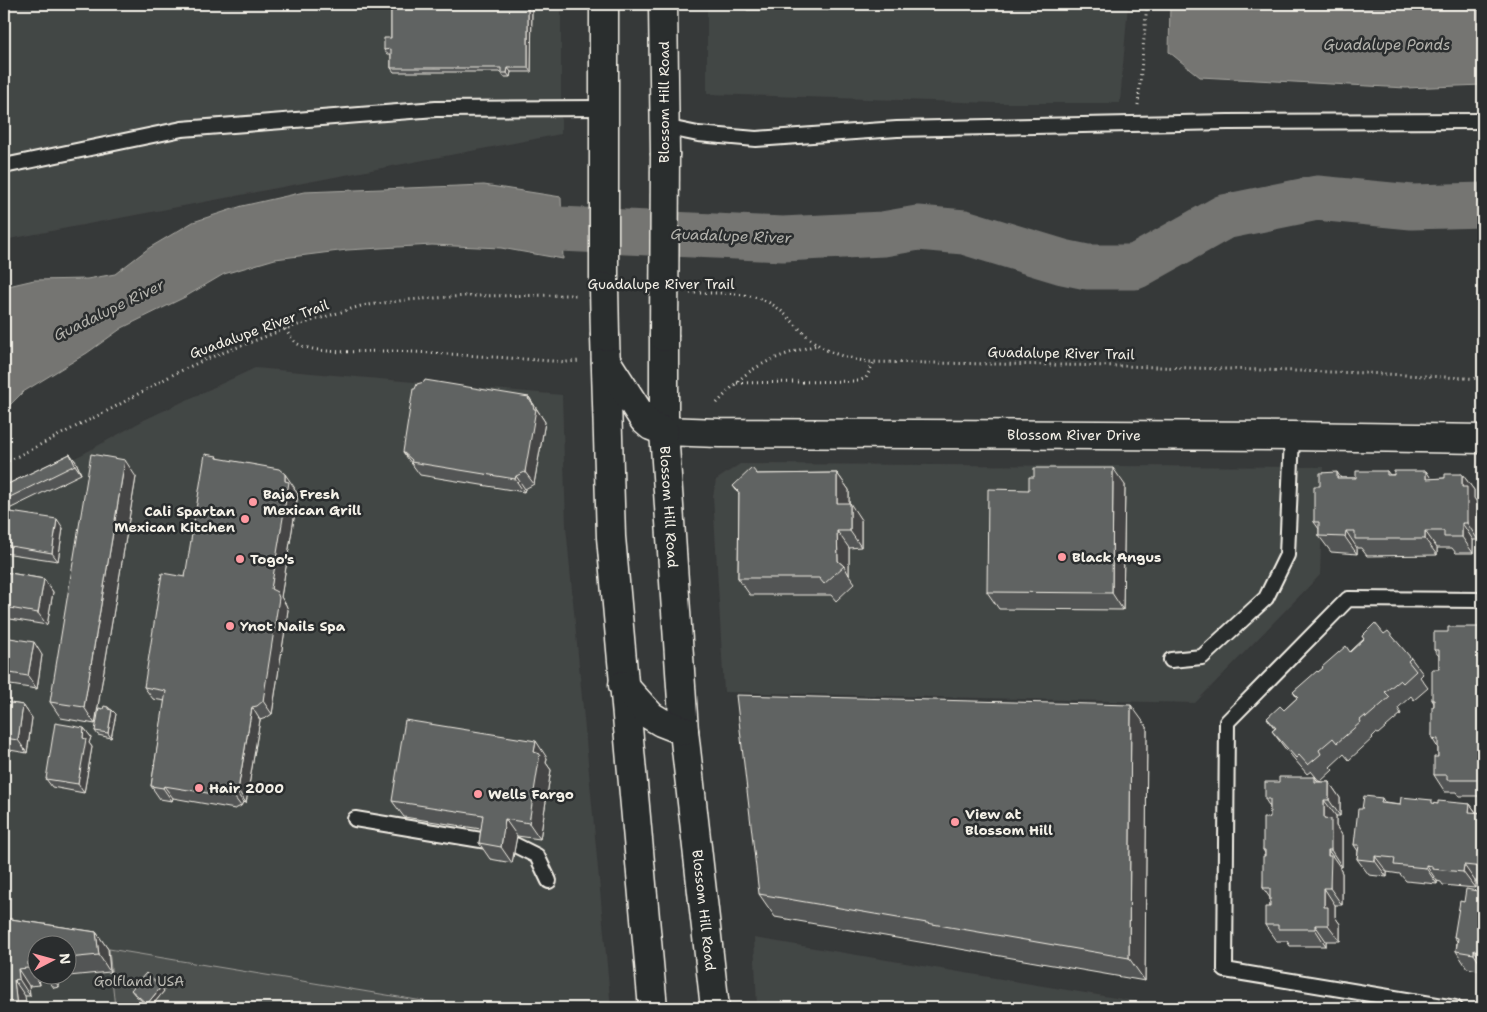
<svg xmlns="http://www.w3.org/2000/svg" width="1487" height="1012" viewBox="0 0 1487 1012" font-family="'Shantell Sans',sans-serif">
	<rect width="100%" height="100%" fill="#363939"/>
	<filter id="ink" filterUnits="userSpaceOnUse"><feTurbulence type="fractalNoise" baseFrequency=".02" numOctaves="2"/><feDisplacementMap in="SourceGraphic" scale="10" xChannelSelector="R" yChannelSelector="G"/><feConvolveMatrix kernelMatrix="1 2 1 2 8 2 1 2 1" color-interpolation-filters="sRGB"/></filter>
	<g filter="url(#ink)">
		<g fill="#434645" fill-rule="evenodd">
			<path d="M4,4h557v130l-557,106z"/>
			<path d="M707,4h421l-8,99h-126l-287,-9z"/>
			<path d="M255,368l307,27 4,131 45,482h-146l-356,-59 6,59h-111v-516l79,-38 61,-34zM38,944h30v30h-30z"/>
			<path d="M740,464l584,3 -4,108 -125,128 -471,-11 -11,-196 3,-16z"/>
			<path d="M754,938l422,70h-419z"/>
		</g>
		<path fill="#4e514f" stroke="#a1a19c" d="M109,949l356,59h-350z"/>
		<g fill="#757572" stroke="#a8a7a1">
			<path d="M1170,4h313v81l-77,3 -206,-11 -31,-25z"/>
			<path d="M484,185l77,12 2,62 -62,-11 -69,-3 -85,5 -72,9 -51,15 -39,23 -63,31 -35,25 -64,39 -19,19v-124l30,-7 53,-1 28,-5 34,-26 44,-26 49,-16 62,-14z"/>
		</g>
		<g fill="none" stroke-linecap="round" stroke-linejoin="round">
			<path stroke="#757572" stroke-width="45" d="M500,223l60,6 223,10 100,-5 35,-6 46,4 99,30 24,5h48l89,-50 93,-19 95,9 71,-2"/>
			<g stroke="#f4f1e8" stroke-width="18">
				<g id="lane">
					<path d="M664,127l34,7 58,5 141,-10 331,-7 255,-1"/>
					<path d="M4,166l178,-37 254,-20 169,-1"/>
					<path d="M1171,660l31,-3 64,-59 21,-43 5,-119"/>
					<path d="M355,819l138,23"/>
					<path d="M515,845l22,11 12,25"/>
					<path d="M1455,1008l-230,-38 2,-248 121,-123 135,1"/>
				</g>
			</g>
			<g stroke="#f4f1e8" stroke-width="31">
				<g id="street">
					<path id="s1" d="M664,431l55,2 573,3 191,3"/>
				</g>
			</g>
			<g stroke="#f4f1e8" stroke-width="31">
				<g id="secondary">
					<path d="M604,4v283"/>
					<path d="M663,4l2,149"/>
					<path d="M605,336l6,201 42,471"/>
					<path id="s2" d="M664,337v94l20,300 31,277"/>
					<path d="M606,361l38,59 7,6 13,5"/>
					<path d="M623,685l28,31 10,6 23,9"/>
				</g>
			</g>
			<g stroke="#f4f1e8" stroke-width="3" stroke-dasharray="1 4" stroke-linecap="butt">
				<path d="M1138,105l9,-101"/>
				<path d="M690,293c24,0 62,-2 83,12 17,11 28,28 44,39 14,11 34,14 51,18l254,4 244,7 117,6"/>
				<path d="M285,329c5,7 8,13 15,16 24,11 69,5 95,6 57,3 114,7 171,11l15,-1"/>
				<path d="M737,383l121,-2 8,-3 8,-16"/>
				<path d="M717,403c9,-9 18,-20 28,-28 21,-16 47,-23 72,-30"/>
				<path d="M4,463l109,-55 61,-34 30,-14 81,-31 76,-23 45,-6 60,-4 112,-1"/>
			</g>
			<use href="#lane" stroke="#2a2d2e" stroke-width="14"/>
			<use href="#street" stroke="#2a2d2e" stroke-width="28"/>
			<use href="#secondary" stroke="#2a2d2e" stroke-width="28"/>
			<g stroke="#f4f1e8" stroke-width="31" stroke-linecap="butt">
				<g id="secondary-bridge">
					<path d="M604,287l1,49"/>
					<path d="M664,337l1,-184"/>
				</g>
			</g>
			<use href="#secondary-bridge" stroke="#2a2d2e" stroke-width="28"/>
		</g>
		<g fill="#535554" stroke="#f4f1e8" fill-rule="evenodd">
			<path d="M387,4h145l-1,68h-20l-1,5h-6l-3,-5h-107l-3,-4v-14h-4l-3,-4 7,-12v-32h-2z"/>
			<path d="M742,4h85v6h-80z"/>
			<path d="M529,397l16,25 -11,62 -9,5 -1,3 -104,-17 -17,-23z"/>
			<path d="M70,454l6,8 5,12 -76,37 58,17 -5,33 -54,-8v-67z"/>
			<path d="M217,456l2,3 75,28v2l4,5 -17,103 5,8 2,5 -16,104 -6,4 -6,2 -14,83 -3,-1 -2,4 -6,3 -62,-11 -1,3 -12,-2 -9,-13 14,-85 -12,-2 -9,-12 41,-110z"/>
			<path d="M1387,471l3,4 36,-4 5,8 14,-1 17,-4 12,16v8l4,6v36h-5v13h-17l-4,-5h-15v7l-70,1 -6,-8h-4v6l-26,-2 -12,-16v-7l-5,-7 6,-36 21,-8h15z"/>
			<path d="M837,473l12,17v13l12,17v27l-12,1v27l6,8 -19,18 -5,-6h-81l-12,-17 1,-84 -6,-8 24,-12z"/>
			<path d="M136,477l-41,247 -34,-6 -11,-16z"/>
			<path d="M1034,477l91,8 -2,125 -124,-1 -12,-17z"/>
			<path d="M4,572l40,7 9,13 -6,33 -43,-7z"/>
			<path d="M1483,627v169h-24l-3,-4h-11l-11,-17 4,-18v-9l-6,-10 2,-35 -2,-3 7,-31v-13l-5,-6 14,-18z"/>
			<path d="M1384,634l27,24 12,16 -3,3 8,11 -14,12 -3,-4 -13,12 3,6 -23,20 -2,-1 -4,4 1,1 -24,22 -5,-6 -14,13 3,3 -13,12h9l11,16v18h-4v10l6,9v32h-2v2l2,4v32h-7v12l5,7v17h-14v5h-36l-3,-5h-11l-11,-16 5,-18v-9l-7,-10 2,-35 -2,-3 7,-32v-11l-5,-8 14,-17 36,-5 3,5h2l-9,-11 -4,3 -23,-27 -12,-16 3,-2 -8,-11 17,-8 13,-12 -4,-6 25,-20 32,-20 14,-13 -2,-3z"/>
			<path d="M4,637l38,18 -5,34 -33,-5z"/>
			<path d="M4,702l19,3 9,13 -5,35 -23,-4z"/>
			<path d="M108,707l8,7 -5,24 -13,-3 -3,-4 8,-22z"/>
			<path d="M1147,727l-2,254 -370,-64 -16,-23z"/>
			<path d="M84,728l7,9 -2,6 3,4 -8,46 -32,-6 -6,-8z"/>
			<path d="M547,758l-1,5 5,7 -11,69 -23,-3 -5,27 -22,-4 -11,-16 2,-14 -77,-12 -12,-16z"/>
			<path d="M1382,798l3,5 15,2 35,-1h35l6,8 7,1v69l-8,-1v7l-32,-3 -2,-3 -4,-1v3l-31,-3 -6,-7 -13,-2v5l-18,-2 -12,-16 1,-8 -4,-6 8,-36z"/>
			<path d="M1483,892v79l-16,-3 -11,-17 1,-10 -3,-4 10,-35z"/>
			<path d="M4,918l92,14 12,17 2,23 -52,5 1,10 -5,1 -7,-10 -8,1 1,6 -11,1 1,10h-5l-21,12zM38,944h30v30h-30z"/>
			<path d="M161,987l3,4 -14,17 -15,-13 -4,-5z"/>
		</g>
		<g fill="#444545" stroke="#f4f1e8">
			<path d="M528,4h4l-1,68 -3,-4z"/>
			<path d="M822,4h5v6z"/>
			<path d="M508,68l3,4 -1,5 -3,-4z"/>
			<path d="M529,397l16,25 -11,62 -9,-12z"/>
			<path d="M70,454l6,8 5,12 -6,-9z"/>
			<path d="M125,460l11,17 -41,247 -11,-17z"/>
			<path d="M1113,468l12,17 -2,125 -11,-17z"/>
			<path d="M1426,471l11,16 -11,-8z"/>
			<path d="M1337,472l11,17 -11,-11z"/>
			<path d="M837,473l12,17v30l-12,-17z"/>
			<path d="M285,474l9,13v2l4,5 -17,103 5,8 2,5 -16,104 -9,-13 8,-112 14,-108z"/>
			<path d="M1462,474l12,16v8l4,6v36l-11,-17 -5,-36z"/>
			<path d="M516,476l9,13 -1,3 -9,-13z"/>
			<path d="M850,503l11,17v27l-11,-16z"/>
			<path d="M57,519l6,9 -5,33 -6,-8z"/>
			<path d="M1462,523l11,17v13l-11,-16z"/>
			<path d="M837,531l12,17v27l-5,-9 -6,-5z"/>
			<path d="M1346,531l11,17v6l-12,-17z"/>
			<path d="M1425,531l12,17v7l-12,-16z"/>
			<path d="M44,579l9,13 -6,33 -9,-12z"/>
			<path d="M34,642l8,13 -5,34 -9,-13z"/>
			<path d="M23,705l9,13 -5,35 -9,-13z"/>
			<path d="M1131,705l16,22 -2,254 -16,-23z"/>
			<path d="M252,707l8,13 -14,83 -8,-13z"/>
			<path d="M112,710l4,4 -5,24 -3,-5z"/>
			<path d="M84,728l7,9 -2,6 3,4 -8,46 -6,-9 5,-46z"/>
			<path d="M536,741l11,17 -1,5 5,7 -11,69 -11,-16 5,-71z"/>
			<path d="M1329,782l11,16v18l-11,-16z"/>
			<path d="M164,786l9,12 -1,3 -9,-13z"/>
			<path d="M235,790l8,12 -2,4 -9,-12z"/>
			<path d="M1324,800l12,16v10l6,9v32l-11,-17 -7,-32z"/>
			<path d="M1470,804l12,17 -13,-9z"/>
			<path d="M505,819l12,17 -5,27 -11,-16z"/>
			<path d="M1328,850l12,17v2l2,4v32l-12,-17z"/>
			<path d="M1375,856l12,16v5l-12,-16z"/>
			<path d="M1426,865l11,16v3l-11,-16z"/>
			<path d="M1464,865l11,16v7l-12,-16z"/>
			<path d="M1324,888l11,17v12l5,7v17l-12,-16 -4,-18z"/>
			<path d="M1315,925l11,16v5l-11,-17z"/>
			<path d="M96,932l12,17 2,23 -11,-17z"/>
			<path d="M1474,950l9,12v6l-9,-14z"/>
			<path d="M28,962l11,17 1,6 -12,-17z"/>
			<path d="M18,969l11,17 1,10 -11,-17z"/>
			<path d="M50,974h6l2,3 1,10z"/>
			<path d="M14,980l11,16 2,12h-10z"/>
			<path d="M161,987l3,4 -14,17 -3,-4z"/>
		</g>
		<g fill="#616362" stroke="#f4f1e8">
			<path d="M391,4h137v64h-20l-1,5h-6v-5h-110v-19l-7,1v-12h7z"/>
			<path d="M425,380l104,17 -1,2 4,3 2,7h2l-11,63 -9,4 -1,3 -104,-17 1,-2 -9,-8 10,-63h2l2,-5 7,-2z"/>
			<path d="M70,454l5,11 -71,35v-14z"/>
			<path d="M91,454l34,6 -41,247 -34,-5z"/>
			<path d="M205,454l12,2v2l62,11 6,5v7l4,1 -18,107 6,3 2,6 -16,103 -6,5 -5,1 -14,83h-3l-3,4 -6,2 -62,-10 -1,2 -12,-2 15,-95 -22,-4 18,-114 23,4z"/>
			<path d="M752,468l5,6 80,-1v30h13v28h-13l1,30 6,5 -20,18 -5,-6h-81l1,-86 -6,-6z"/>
			<path d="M1034,468h79l-1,125 -125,-1 1,-103 41,1v-13h5z"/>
			<path d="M1356,471h31v4h7v-4h32v8l19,-1v-4h17v13h5v36h-5v14h-18v-6h-19v8h-70v-8h-9l-1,6 -26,-1v-14h-5v-36h6v-13l17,-1v6h19z"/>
			<path d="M4,511l53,8 -5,34 -48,-8z"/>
			<path d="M4,572l40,7 -6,34 -34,-6z"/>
			<path d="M1375,623l9,11 4,-3 23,27 -3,3 8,10 -13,12 -3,-3 -15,12 5,5 -24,21 -1,-2 -5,4 1,2 -24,21 -4,-5 -14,12 2,4 -13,11 -9,-10 -3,3 -24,-27 4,-3 -9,-10 13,-12 4,4 14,-13 -5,-5 24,-21 1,1 5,-4 -1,-1 24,-21 4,6 14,-13 -2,-3z"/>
			<path d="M1448,627h35v153h-36v-5h-13v-18h4v-18l-6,-1v-31l2,-1v-6h-2v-31h7v-19h-5v-18h14z"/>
			<path d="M4,637l30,5 -6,34 -24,-4z"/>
			<path d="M736,695l395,10 -2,253 -370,-64z"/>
			<path d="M4,702l19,3 -5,35 -14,-2z"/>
			<path d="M104,706l4,1v2l4,1 -4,23 -13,-2 4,-23 4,1z"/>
			<path d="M405,720l131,21 -2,11 6,2 -11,69 -24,-4 -4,28 -22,-4 4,-28 -91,-14z"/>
			<path d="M55,723l29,5 -1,10 3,1 -8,45 -32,-5z"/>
			<path d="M1279,777h36v5h14v18h-5v18l7,1v31h-3v6h3l-1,32h-6v19h4v18h-13v4h-37v-4h-13v-18h5v-19h-7v-32h2v-6h-2v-32h7v-19h-5v-17h14z"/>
			<path d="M1364,796l18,2 -1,5 19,2 1,-8 31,3v3l6,1v-3l32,3 -1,8 14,1v54l-19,-2 -1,7 -31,-3v-3l-6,-1v3l-32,-3 1,-7 -20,-2v5l-18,-2 2,-14h-5l4,-36h4z"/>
			<path d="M1466,889l17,3v59l-9,-1v4l-18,-3 2,-13 -4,-1 6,-36 4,1z"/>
			<path d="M4,918l92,14 3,23 -31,3v-14h-30v17l-10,1v6l-10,1 1,10 -5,1 3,28h-13z"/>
			<path d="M146,973l15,14 -14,17 -16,-14z"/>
		</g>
	</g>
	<g fill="#ff9aa2" stroke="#2a2d2e" stroke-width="2">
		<circle cx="253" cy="502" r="5"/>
		<circle cx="245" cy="519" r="5"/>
		<circle cx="1062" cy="557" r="5"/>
		<circle cx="240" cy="559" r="5"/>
		<circle cx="230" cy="626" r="5"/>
		<circle cx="199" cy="788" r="5"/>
		<circle cx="478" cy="794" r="5"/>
		<circle cx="955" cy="822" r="5"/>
	</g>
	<g text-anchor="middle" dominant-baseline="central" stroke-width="5" stroke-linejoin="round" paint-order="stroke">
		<g font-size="14" fill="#f4f1e8" stroke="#2a2d2e">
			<text transform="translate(664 102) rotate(-90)">Blossom Hill Road</text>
			<text x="661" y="284">Guadalupe River Trail</text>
			<text transform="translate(259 329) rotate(-20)">Guadalupe River Trail</text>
			<text transform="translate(1061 353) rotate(1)">Guadalupe River Trail</text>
			<text stroke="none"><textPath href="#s1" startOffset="410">Blossom River Drive</textPath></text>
			<text stroke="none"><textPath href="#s2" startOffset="170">Blossom Hill Road</textPath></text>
			<text stroke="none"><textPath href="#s2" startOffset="575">Blossom Hill Road</textPath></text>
		</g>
		<g font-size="14" font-weight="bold" fill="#f4f1e8" stroke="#2a2d2e" text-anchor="start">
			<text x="263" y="494">Baja Fresh<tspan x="263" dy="16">Mexican Grill</tspan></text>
			<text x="235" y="511" text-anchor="end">Cali Spartan<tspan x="235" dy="16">Mexican Kitchen</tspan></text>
			<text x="1072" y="557">Black Angus</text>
			<text x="250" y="559">Togo's</text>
			<text x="240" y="626">Ynot Nails Spa</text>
			<text x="209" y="788">Hair 2000</text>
			<text x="488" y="794">Wells Fargo</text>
			<text x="965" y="814">View at<tspan x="965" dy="16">Blossom Hill</tspan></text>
		</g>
		<g font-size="14" fill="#bab9b2" stroke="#2a2d2e">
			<text x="139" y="981">Golfland USA</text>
		</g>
		<g font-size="15" font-style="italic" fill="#b4b3ad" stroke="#2a2d2e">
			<text x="1387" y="45">Guadalupe Ponds</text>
			<text transform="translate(731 236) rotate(2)">Guadalupe River</text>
			<text transform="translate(109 310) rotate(-26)">Guadalupe River</text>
		</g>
	</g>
	<rect width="1487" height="1012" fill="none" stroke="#2a2d2e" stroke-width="20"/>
	<rect x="10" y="10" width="1467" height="992" fill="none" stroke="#f4f1e8" stroke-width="2" filter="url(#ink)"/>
	<g transform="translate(52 960) rotate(84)"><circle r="24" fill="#2a2d2e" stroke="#7b7b78"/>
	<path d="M0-4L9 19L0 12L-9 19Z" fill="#ff9aa2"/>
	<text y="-8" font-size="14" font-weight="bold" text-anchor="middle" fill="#f4f1e8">N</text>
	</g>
</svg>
